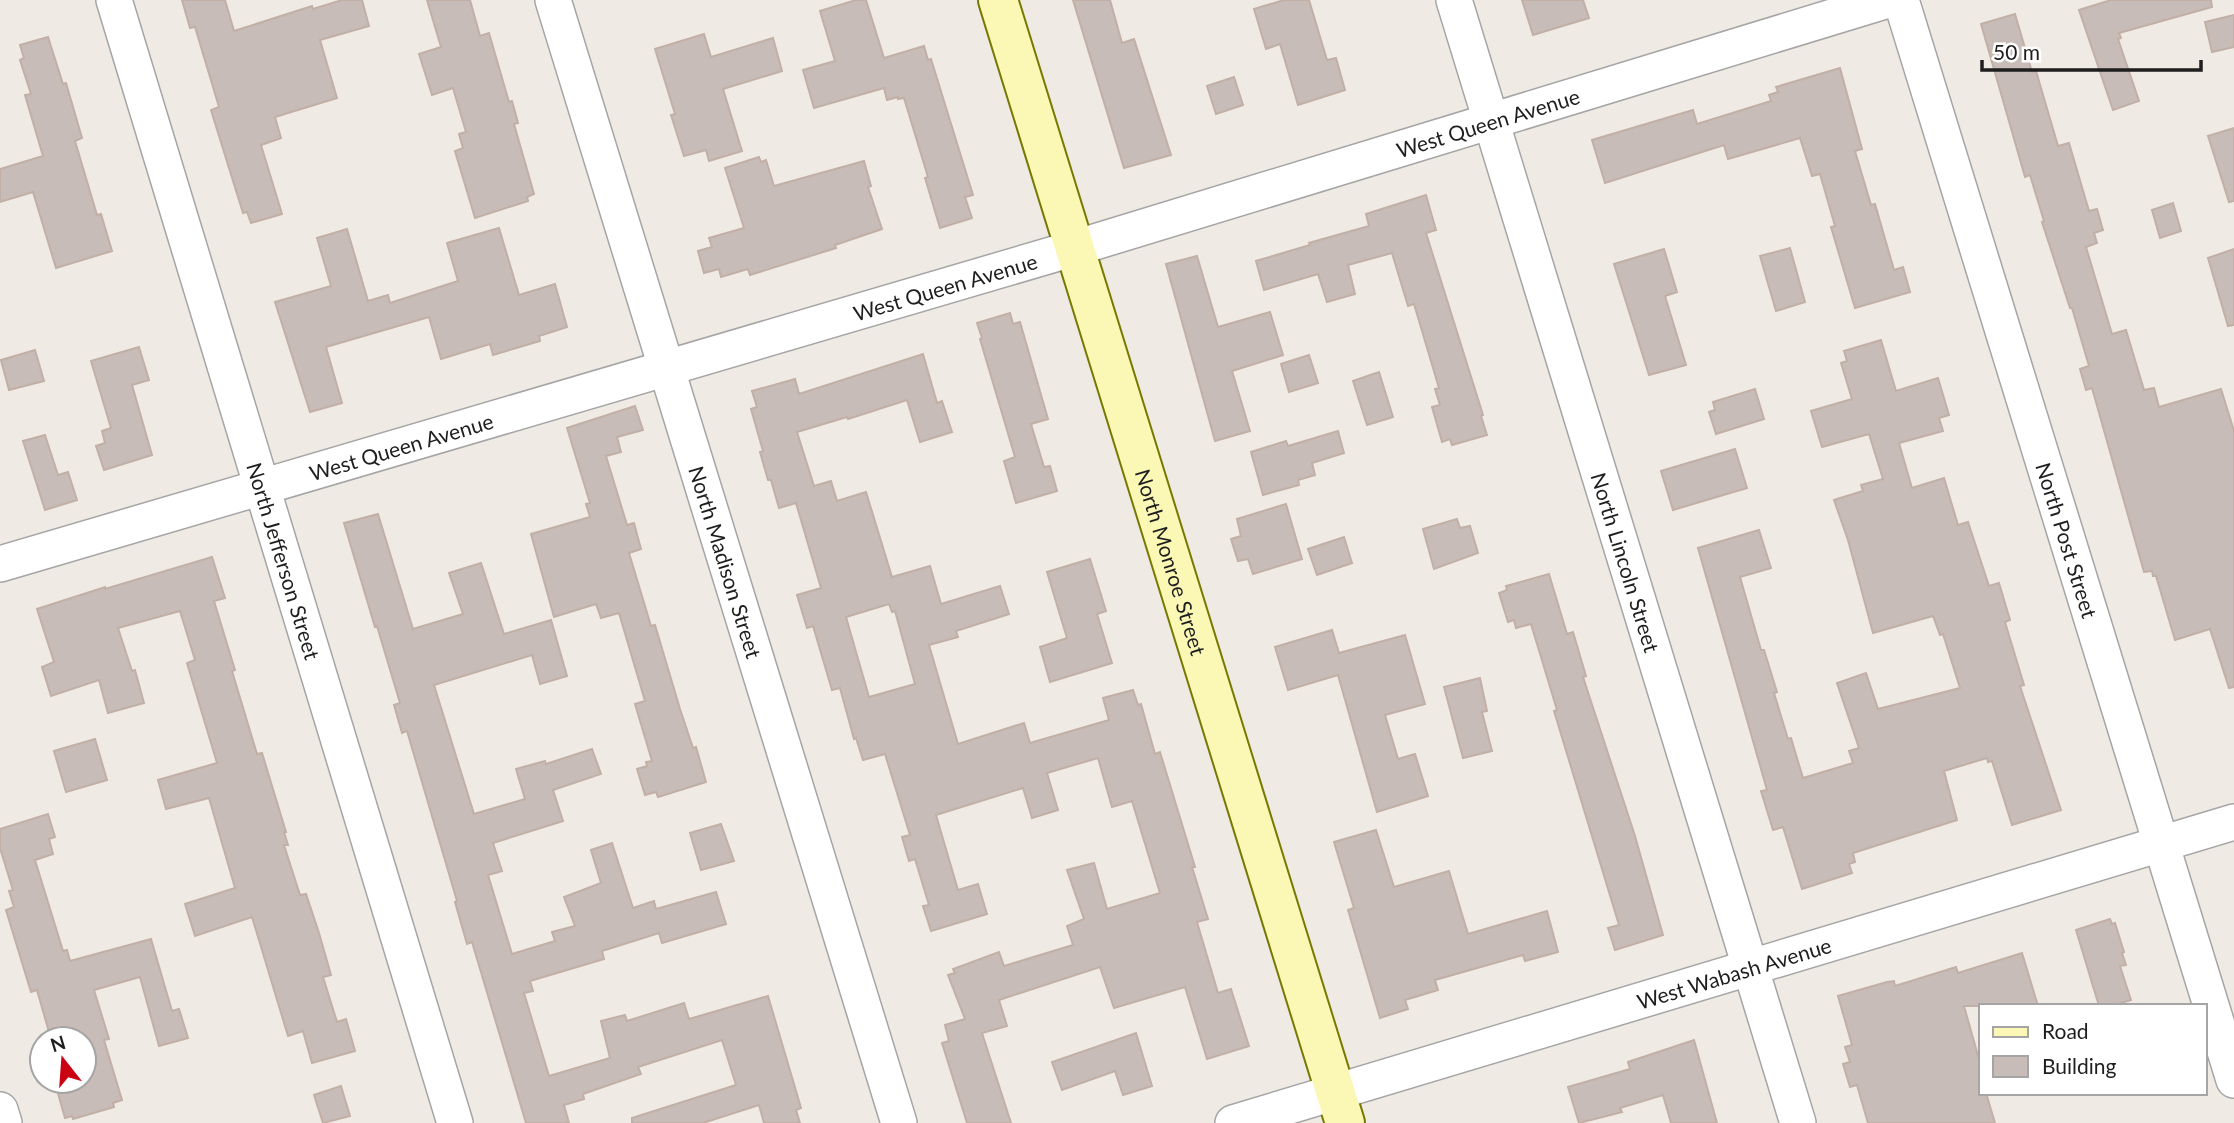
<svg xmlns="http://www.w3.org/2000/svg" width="2234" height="1123" viewBox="0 0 2234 1123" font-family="Lato,sans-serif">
	<rect width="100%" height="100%" fill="#efebe4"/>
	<g fill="#c7bcb7" stroke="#c2afa6" stroke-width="2" fill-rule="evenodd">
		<path d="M182,0h43l9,31 78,-25 1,3 29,-9h20l7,26 -49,14 17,58 -62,19 6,21 -20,7 21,69 -31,9 -4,-11 -4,1 -32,-103 8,-3 -24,-80 -5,1z"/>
		<path d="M427,0h43l10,36 9,-3 20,69 3,-1 6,22 -4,1 20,70 -7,3 1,4 -53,17 -20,-67 8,-3 -4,-14 7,-2 -13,-44 -21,7 -13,-41 22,-7z"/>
		<path d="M856,0h10l18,58 40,-12 4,14 3,-1 42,136 -8,2 7,21 -32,10 -15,-50 3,-1 -24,-79 -6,1v-2l-11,3 -3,-12 -70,20 -11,-38 32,-9 -15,-50z"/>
		<path d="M1073,0h37l12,43 12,-4 37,116 -47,13z"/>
		<path d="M1284,0h25l18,60 9,-2 9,32 -47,15 -18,-61 -14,5 -12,-40z"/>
		<path d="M1522,0h61l6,18 -56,17z"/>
		<path d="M2111,0h100l1,7 -93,26 2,5 -3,1 21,62 -26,9 -34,-100z"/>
		<path d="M2015,14l17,58 4,-1 22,75 11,-3 20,68 8,-2 6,21 -9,3 3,10 -11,4 26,87 14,-4 18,60 10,-2 5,19 62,-18 13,42v256l-5,1 -19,-59 -35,11 -19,-64h-3l-1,-5 -8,1 -52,-184 -6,2 -6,-21 9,-3 -17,-58h-2l-28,-86 2,-1 -14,-46 -5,2 -44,-153z"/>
		<path d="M2234,15v32l-22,5 -7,-30z"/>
		<path d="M704,34l7,23 62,-19 9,33 -59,18 19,62 -33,10 -3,-11 -22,6 -13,-41 4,-1 -20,-65z"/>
		<path d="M48,37l15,47 3,-1 16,55 -7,3 22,74 4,-1 11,37 -56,17 -23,-76 -33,10v-33l43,-13 -18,-61 6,-1 -11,-34 4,-2 -4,-13z"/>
		<path d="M1840,68l22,81 -7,2 16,54 4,-1 19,66 9,-3 7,25 -55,16 -24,-81 4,-1 -15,-52 -8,2 -12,-38 -72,21 -4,-14 -119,38 -13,-43 101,-30 4,14 74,-23 -2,-6 9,-3 -2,-5z"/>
		<path d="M1234,77l9,28 -27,9 -9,-28z"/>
		<path d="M2234,128v73l-5,1 -21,-66z"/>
		<path d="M759,157l2,5 5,-2 8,26 90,-25 7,25 -3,1 14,42 -47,16 1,3 -86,27 -2,-6 -27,8 -2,-8 -15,4 -6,-22 14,-4 -3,-9 35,-10 -19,-60z"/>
		<path d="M1426,195l10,35 -10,3 57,182 -2,1 6,19 -35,10 -2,-6 -8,3 -10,-35 8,-2 -5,-16 4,-1 -25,-84 -6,2 -16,-53 -44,12 7,29 -28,8 -9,-28 -54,16 -8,-29 54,-16 -1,-2 60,-17 -3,-12z"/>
		<path d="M2173,203l8,28 -21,7 -8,-28z"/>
		<path d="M499,228l20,67 36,-11 12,43 -28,9 1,5 -47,14 -3,-11 -49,15 -12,-42 -103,30 16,56 -32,9 -35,-110 56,-16 -14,-48 30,-9 21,72 20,-6 2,8 68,-22 -11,-38z"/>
		<path d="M1790,248l15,54 -29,9 -16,-55z"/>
		<path d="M1664,249l13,43 -12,4 21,69 -37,10 -35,-111z"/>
		<path d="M2234,249v76l-6,1 -20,-68z"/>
		<path d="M1197,256l21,71 52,-15 13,43 -51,16 18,60 -35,10 -49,-177z"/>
		<path d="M1010,313l3,11 7,-2 28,97 -17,5 13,43 6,-1 7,25 -41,12 -12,-42 11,-4 -35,-118 2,-1 -5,-15z"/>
		<path d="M1881,340l15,51 42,-13 11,37 -10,3 4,13 -44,12 13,45 32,-10 14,47 10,-3 21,64 10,-3 11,37 -5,2 19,63 -4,1 41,124 -49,15 -20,-64 -4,1 -1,-4 -43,13 13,49 -104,33 2,9 -6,2 3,9 -50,16 -19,-62 -10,3 -12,-39 6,-1 -69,-242 61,-18 12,38 -31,9 21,73h3l13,42 -3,1 14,46 3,-1 12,40 50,-15 -4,-12 10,-3 -22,-65 29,-10 12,36 82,-21 -17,-54 -3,1 -7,-19 -60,17 -25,-93 -14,-40 29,-9 -2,-6 22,-6 -14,-45 -47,13 -11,-36 41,-12 -11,-36 6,-2 -3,-10z"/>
		<path d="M139,347l10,33 -17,5 20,70 -48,15 -8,-24 9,-3 -3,-12 9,-3 -20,-67z"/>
		<path d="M35,350l9,31 -35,9 -8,-30z"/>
		<path d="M923,354l14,49 5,-2 10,31 -32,10 -13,-42 -59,19 -1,-2 -50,15 17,54 17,-5 6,20 29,-9 26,85 38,-11 11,38 59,-18 9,28 -53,17 2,6 -29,8 29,99 66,-21 6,20 79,-23 -6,-22 30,-8 5,15 3,-1 14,50 5,-2 35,115h-3l16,52 -11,3 21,71 13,-4 18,57 -42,13 -22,-72 -71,21 -14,-41 -101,33 8,26 -25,7 29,90h-44l-25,-80 7,-2 -4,-16 20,-6 -17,-44 7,-2 -2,-4 46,-17 5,14 69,-21 -6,-19 17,-7 -17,-49 27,-7 13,46 53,-16 -28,-92 -20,6 -14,-49 -51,15 11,37 -26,8 -9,-30 -87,27 22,75 20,-6 9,30 -56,17 -8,-25 6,-1 -14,-46 -6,2 -7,-24 8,-2 -25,-81 -22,6 -7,-22 -2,1 -14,-51 -8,2 -19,-64 -6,2 -10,-33 24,-7 -25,-85 -17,5 -8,-28h-3l-8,-28 3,-1 -12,-42 6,-2 -5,-16 43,-12 4,15zM889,604l3,8 3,-1 20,73 -46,13 -23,-80z"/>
		<path d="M1309,355l9,28 -29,9 -8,-28z"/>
		<path d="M1379,372l14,45 -26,8 -14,-44z"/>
		<path d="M1755,389l9,30 -48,15 -7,-22 6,-2 -2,-8z"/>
		<path d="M635,406l8,24 -26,7 4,15 -15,4 21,69 7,-2 7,26 -12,4 22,73 4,-1 25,84 13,39 3,-1 10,35 -48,15 -2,-5 -11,3 -8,-26 10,-3 -1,-4 6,-1 -17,-57 10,-3 -26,-88 -18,5 -5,-14 -42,13 -23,-83 59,-17 -4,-13 4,-1 -23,-75z"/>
		<path d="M1338,431l6,22 -32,10 3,12 -17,5 1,5 -36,10 -12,-43 35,-11 2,5z"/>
		<path d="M45,435l13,40 10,-3 9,28 -32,10 -22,-69z"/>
		<path d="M1735,449l12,39 -74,22 -12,-39z"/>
		<path d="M1286,504l16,55 -49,15 -5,-15 -10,2 -7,-22 10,-3 -4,-17z"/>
		<path d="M378,514l35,115 50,-15 -14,-41 32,-10 23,71 47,-14 16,56 -27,8 -8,-29 -98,30 40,129 51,-15 -9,-30 29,-8 1,3 46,-15 9,25 -48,16 10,31 -70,22 9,28 -14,4 24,79 43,-13 -3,-9 23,-6 -11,-29 37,-14 -10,-33 21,-7 21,65 21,-7 2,8 60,-17 10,32 -64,19 -3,-10 -57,18 2,8 -74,22 3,10 -9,2 25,83 61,-18 -9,-37 24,-6 2,6 57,-18 5,16 79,-23 33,112 -5,2 4,13h-36l-5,-18 -56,18h-71v-5l104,-33 -14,-45 -84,27 3,7 -58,20 1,5 -20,6 5,18h-43l-54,-181 -5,2 -12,-42 2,-1 -50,-170 -5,2 -8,-28 6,-2 -23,-77 -2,1 -31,-104z"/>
		<path d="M1457,519l3,9 10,-2 8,27 -44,16 -11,-40z"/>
		<path d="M1344,537l8,26 -35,12 -9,-26z"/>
		<path d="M212,557l13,41 -11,3 21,69 -3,1 25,83 5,-1 24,79h-2l4,13h-4l16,50 6,-1 13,39 12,42 -8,2 14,45 9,-3 9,32 -43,12 -9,-32 -15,5 -36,-119 -57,19 -10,-32 50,-16 -26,-90 -43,11 -8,-29 59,-17 -30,-100 8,-3 -15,-49 -62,17 14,43 3,-1 9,33 -36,10 -9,-33 -48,16 -9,-29 12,-5 -17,-53 68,-22v2z"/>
		<path d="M1090,559l16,52 -9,3 15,49 -62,19 -10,-35 27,-9 -20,-66z"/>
		<path d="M1549,574l18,60 6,-2 13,44 -3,1 52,159 28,99 -48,15 -7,-22 11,-3 -65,-214 3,-1 -26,-86 -15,4 -2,-8 -6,2 -9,-29 8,-3 -1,-4z"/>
		<path d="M1332,630l7,23 66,-18 20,69 -40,11 13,44 17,-5 13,42 -51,16 -39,-137 -50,15 -13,-43z"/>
		<path d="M1480,678l7,33 -5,1 10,39 -29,7 -19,-71z"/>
		<path d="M95,739l12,41 -41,12 -12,-41z"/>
		<path d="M48,814l7,23 -6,2 4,15 -18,6 28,91 4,-1 3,11 81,-22 21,72 7,-2 9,29 -29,8 -19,-69 -46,13 15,49 -5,1 18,60 -9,3 1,4 -41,12 -1,-3 -7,2 -8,-28 7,-2 -1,-4 21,-3v-42h-33l-14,-49 -6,2 -25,-82 8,-3 -5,-16 4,-1 -13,-42v-19z"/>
		<path d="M721,824l13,37 -33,9 -11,-37z"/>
		<path d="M1376,830l18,57 55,-16 19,63 79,-23 11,41 -33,9 -2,-6 -88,25 3,10 -33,10 3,9 -28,9 -32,-108 6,-2 -20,-66z"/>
		<path d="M2110,919l2,5 3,-1 9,29 -2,1 4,12 -6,1 11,34 -20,6h-12l-23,-76z"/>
		<path d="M2022,953l16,53h-74l16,57v30h6l9,30h-127l-11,-38 -7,2 -7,-23 7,-2 -5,-15 7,-2 -14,-49 49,-14 7,-1 1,5 61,-19 2,6z"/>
		<path d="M1136,1033l16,53 -29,9 -8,-24 -53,19 -10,-28z"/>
		<path d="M1694,1040l23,83h-46l-8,-28 -43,13 2,4 -43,11 -11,-36 62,-18 -2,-7z"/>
		<path d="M341,1086l9,30 -27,7 -9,-28z"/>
	</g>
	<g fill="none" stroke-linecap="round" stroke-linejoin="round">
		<g stroke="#a5a5a5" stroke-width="38">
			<g id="minor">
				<path id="s1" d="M114,0l341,1123"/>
				<path id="s2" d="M553,0l346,1123"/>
				<path id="s3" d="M1454,0l344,1123"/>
				<path id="s4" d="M1901,0l333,1080"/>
				<path id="s5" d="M0,564l1075,-316 813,-248"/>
				<path d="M0,1110l4,13"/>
				<path id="s6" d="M1233,1123l1001,-301"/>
			</g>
		</g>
		<g stroke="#777902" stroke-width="42">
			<g id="secondary">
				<path id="s7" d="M998,0l347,1123"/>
			</g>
		</g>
		<use href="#minor" stroke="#fff" stroke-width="35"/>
		<use href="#secondary" stroke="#fbf8b6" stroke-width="38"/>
	</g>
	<g text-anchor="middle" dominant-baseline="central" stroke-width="5" stroke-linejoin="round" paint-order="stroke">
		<g font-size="21" fill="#1e1e1e" stroke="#fff">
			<text stroke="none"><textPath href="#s5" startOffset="1552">West Queen Avenue</textPath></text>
			<text stroke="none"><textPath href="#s5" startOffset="985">West Queen Avenue</textPath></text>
			<text stroke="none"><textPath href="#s5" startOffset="418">West Queen Avenue</textPath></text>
			<text stroke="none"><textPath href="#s4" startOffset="565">North Post Street</textPath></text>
			<text stroke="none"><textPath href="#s1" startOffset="586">North Jefferson Street</textPath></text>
			<text stroke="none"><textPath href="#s2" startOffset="588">North Madison Street</textPath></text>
			<text stroke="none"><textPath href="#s7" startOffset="588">North Monroe Street</textPath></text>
			<text stroke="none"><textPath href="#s3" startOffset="588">North Lincoln Street</textPath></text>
			<text stroke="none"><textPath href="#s6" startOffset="523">West Wabash Avenue</textPath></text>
		</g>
	</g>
	<rect x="1979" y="1004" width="228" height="91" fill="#ffffff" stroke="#a5a5a5" stroke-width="2"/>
	<rect x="1993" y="1027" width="35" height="10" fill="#fbf8b6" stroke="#a5a5a5" stroke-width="2"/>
	<text x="2042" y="1039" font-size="21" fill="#1e1e1e">Road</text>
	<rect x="1993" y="1056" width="35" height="21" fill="#c7bcb7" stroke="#a5a5a5" stroke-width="2"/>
	<text x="2042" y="1074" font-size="21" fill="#1e1e1e">Building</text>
	<g transform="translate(63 1060) rotate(343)"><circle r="33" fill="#ffffff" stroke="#a5a5a5" stroke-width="2"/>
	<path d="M0-5L12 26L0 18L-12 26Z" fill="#cc0013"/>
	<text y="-10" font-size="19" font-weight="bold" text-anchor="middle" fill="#1e1e1e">N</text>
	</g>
	<path d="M1982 60v10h219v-10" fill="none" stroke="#1e1e1e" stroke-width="3.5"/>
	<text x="1993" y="60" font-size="21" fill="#1e1e1e" stroke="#ffffff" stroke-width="5" paint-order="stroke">50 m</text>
</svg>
